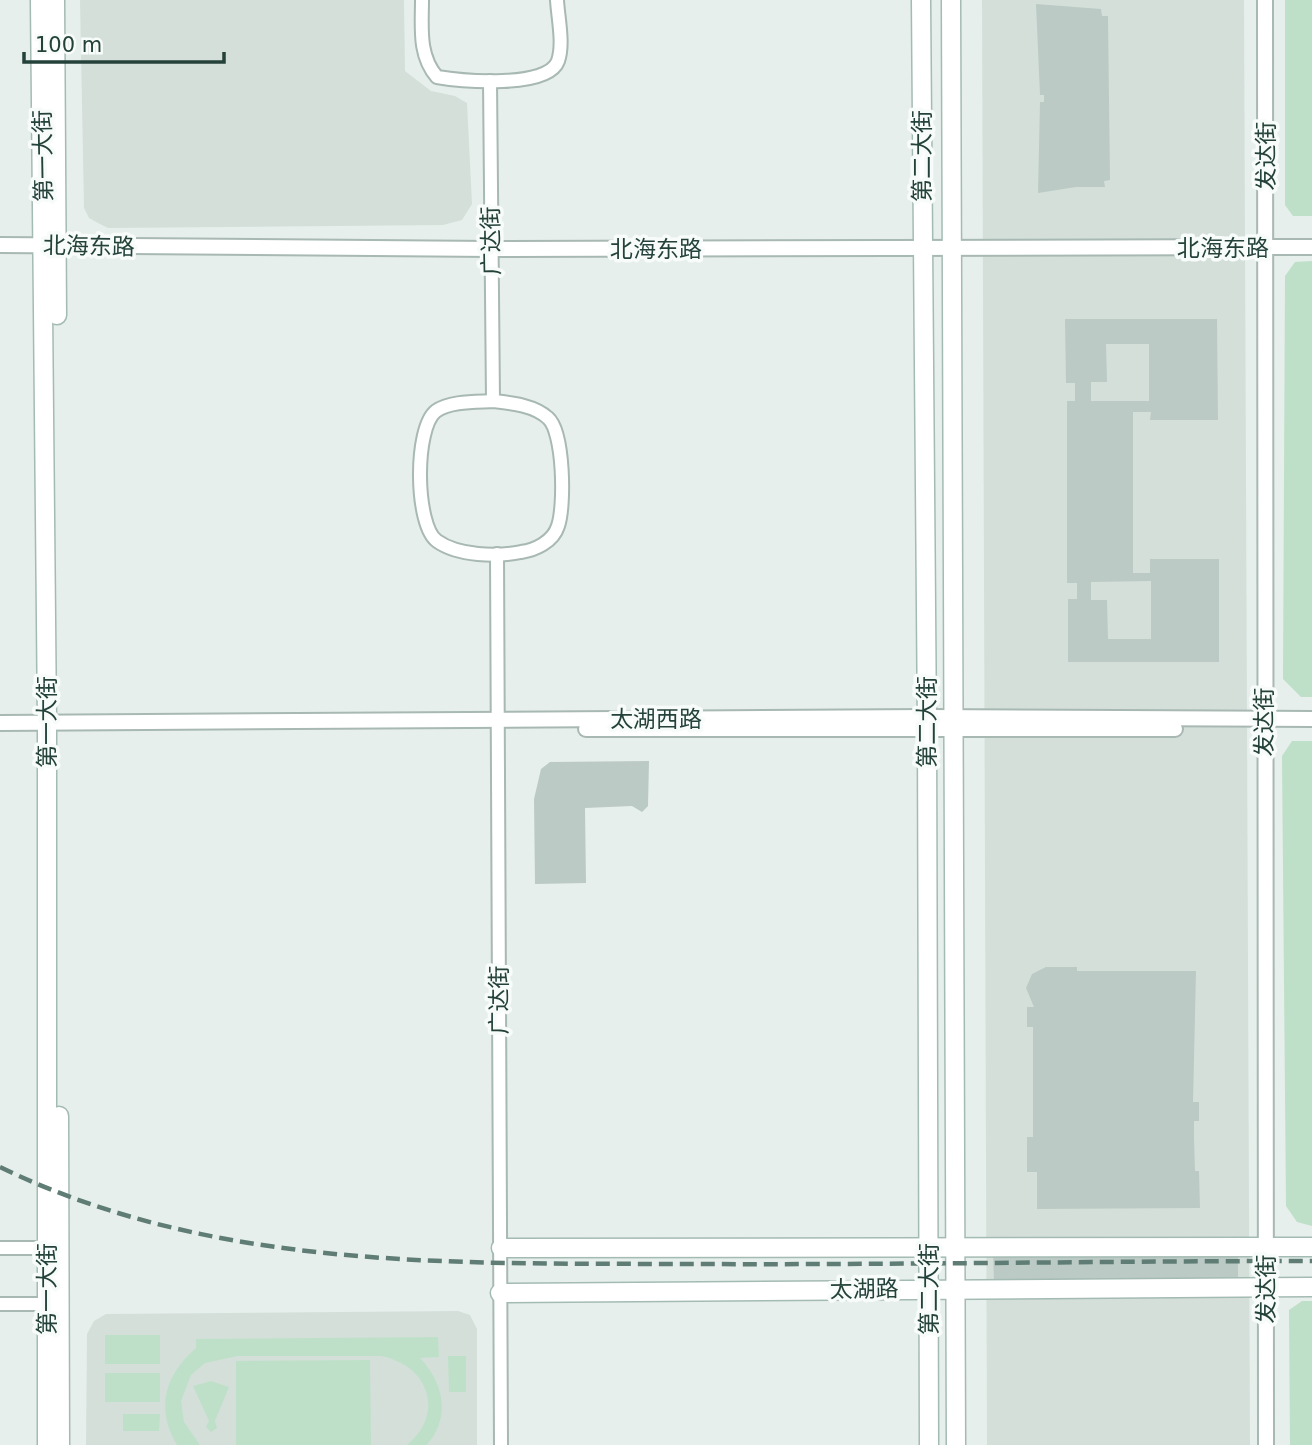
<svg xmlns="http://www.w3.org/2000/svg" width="1312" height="1445" viewBox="0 0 1312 1445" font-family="'DejaVu Sans','Noto Sans SC',sans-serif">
	<rect width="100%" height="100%" fill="#e6efeb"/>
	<g fill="#d4dfda">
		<path d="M80,0h324l1,71 26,20 24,5 12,7 5,101 -10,16 -19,5 -335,3 -10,-5 -9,-5 -5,-10z"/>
		<path d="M982,0h262l6,1445h-263z"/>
		<path d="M458,1311l12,4 7,14v116h-391l1,-111 7,-13 12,-7z"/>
	</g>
	<g fill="#bfe0c8">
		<path d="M1285,0h27v216h-19l-8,-11z"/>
		<path d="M1312,261v436h-11l-18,-18 2,-403 10,-14z"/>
		<path d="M1292,741h20v485l-15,-4 -11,-16 -4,-450z"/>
		<path d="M1302,1301h10v144h-22l-1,-135z"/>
		<rect x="105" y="1335" width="55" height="29"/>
		<path d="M438,1337l1,20 -19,1c24,25 31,59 7,87h-20c39,-32 21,-81 -27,-89h-142l-33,7 -14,12 -10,26 3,21 16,23h-23c-22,-37 -12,-70 19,-97v-9z"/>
		<path d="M448,1356h18v36h-17z"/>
		<path d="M370,1360l1,85h-135v-84z"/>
		<rect x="105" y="1373" width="55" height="29"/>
		<path d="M211,1381l18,6 -14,34 2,7 -6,4 -5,-5 3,-6 -16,-35z"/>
		<path d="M123,1414h37l-1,17h-36z"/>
	</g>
	<g fill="#bbcac4" fill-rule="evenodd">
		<path d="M1036,4l65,5 1,7h6l2,164 -6,1 1,6h-29l-38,6 2,-91h4v-7h-4z"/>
		<path d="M1065,319h152l1,101h-68l1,-8h-18v161h17v-14h69v103h-151v-63h9v-16h-10v-182h8v-18h-9zM1106,344h43v57h-58v-19h16zM1151,581v58h-43l-1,-39h-16v-18z"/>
		<path d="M649,761l-1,45 -6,6 -10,-6 -47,2 1,75 -51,1 -1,-85 7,-30 9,-7z"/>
		<path d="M1046,967h31v4h119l-3,131h6v19h-5v18l1,32h4l1,37 -163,1v-37h-10v-35h6v-110h-6v-20h7l-8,-19 6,-14z"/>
		<path d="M993,1251h245v32h-244z"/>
	</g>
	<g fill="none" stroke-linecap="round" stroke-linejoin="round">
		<g stroke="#a8b8b2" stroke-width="16">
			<g id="minor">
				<path d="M422,0c0,27 -4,55 15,77 24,4 111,12 121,-16 6,-17 0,-43 -1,-61"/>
				<path d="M490,81l3,320"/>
				<path d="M493,401c18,2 41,4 55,17 16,14 17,88 10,108 -5,16 -23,24 -37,26 -24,5 -63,4 -84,-11 -22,-16 -23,-113 -1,-130 14,-10 40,-9 57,-10z"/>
				<path d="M497,554l4,891"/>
				<path d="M0,1248h53"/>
				<path d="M0,1304h47"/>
			</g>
		</g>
		<g stroke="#a8b8b2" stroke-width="18">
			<g id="tertiary">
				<path d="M1265,0l1,1445"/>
				<path d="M0,245l491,4 821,-2"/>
				<path d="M0,723l927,-6 385,2"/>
				<path d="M586,729h589"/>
			</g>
		</g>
		<g stroke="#a4bbb3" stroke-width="21">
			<g id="secondary">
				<path d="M40,0l7,723v722"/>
				<path d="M55,0l2,315"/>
				<path d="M921,0l6,729 2,716"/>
				<path d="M951,0l5,1445"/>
				<path d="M59,1116l1,329"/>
				<path d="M501,1248l811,-1"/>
				<path d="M500,1293l812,-6"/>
			</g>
		</g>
		<use href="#minor" stroke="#fff" stroke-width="12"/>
		<use href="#tertiary" stroke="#fff" stroke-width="14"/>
		<use href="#secondary" stroke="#fff" stroke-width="18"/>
		<path stroke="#5f7d75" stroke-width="4.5" stroke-dasharray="14 7" stroke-linecap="butt" d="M0,1167c214,104 455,96 686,97 209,1 417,-3 626,-3"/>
	</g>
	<g text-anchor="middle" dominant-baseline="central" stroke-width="7" stroke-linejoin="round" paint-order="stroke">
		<g font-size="23" fill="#24423a" stroke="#f7fbf9">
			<text transform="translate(43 156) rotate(-91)">第一大街</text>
			<text transform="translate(922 156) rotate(-90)">第二大街</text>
			<text transform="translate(1266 156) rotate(-90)">发达街</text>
			<text transform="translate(491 241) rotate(-91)">广达街</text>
			<text transform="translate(89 246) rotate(1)">北海东路</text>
			<text x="1223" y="248">北海东路</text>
			<text x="656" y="249">北海东路</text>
			<text x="656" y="719">太湖西路</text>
			<text transform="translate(47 722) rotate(-90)">第一大街</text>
			<text transform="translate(927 722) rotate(-90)">第二大街</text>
			<text transform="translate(1264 722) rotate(-90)">发达街</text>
			<text transform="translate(499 1000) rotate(-90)">广达街</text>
			<text transform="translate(47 1289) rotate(-90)">第一大街</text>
			<text transform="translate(864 1289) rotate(-1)">太湖路</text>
			<text transform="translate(929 1289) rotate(-90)">第二大街</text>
			<text transform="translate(1266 1289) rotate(-90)">发达街</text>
		</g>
	</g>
	<path d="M24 52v10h200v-10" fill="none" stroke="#24423a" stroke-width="3.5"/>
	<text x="35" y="52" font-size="21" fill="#24423a" stroke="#f7fbf9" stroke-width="5" paint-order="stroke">100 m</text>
</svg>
